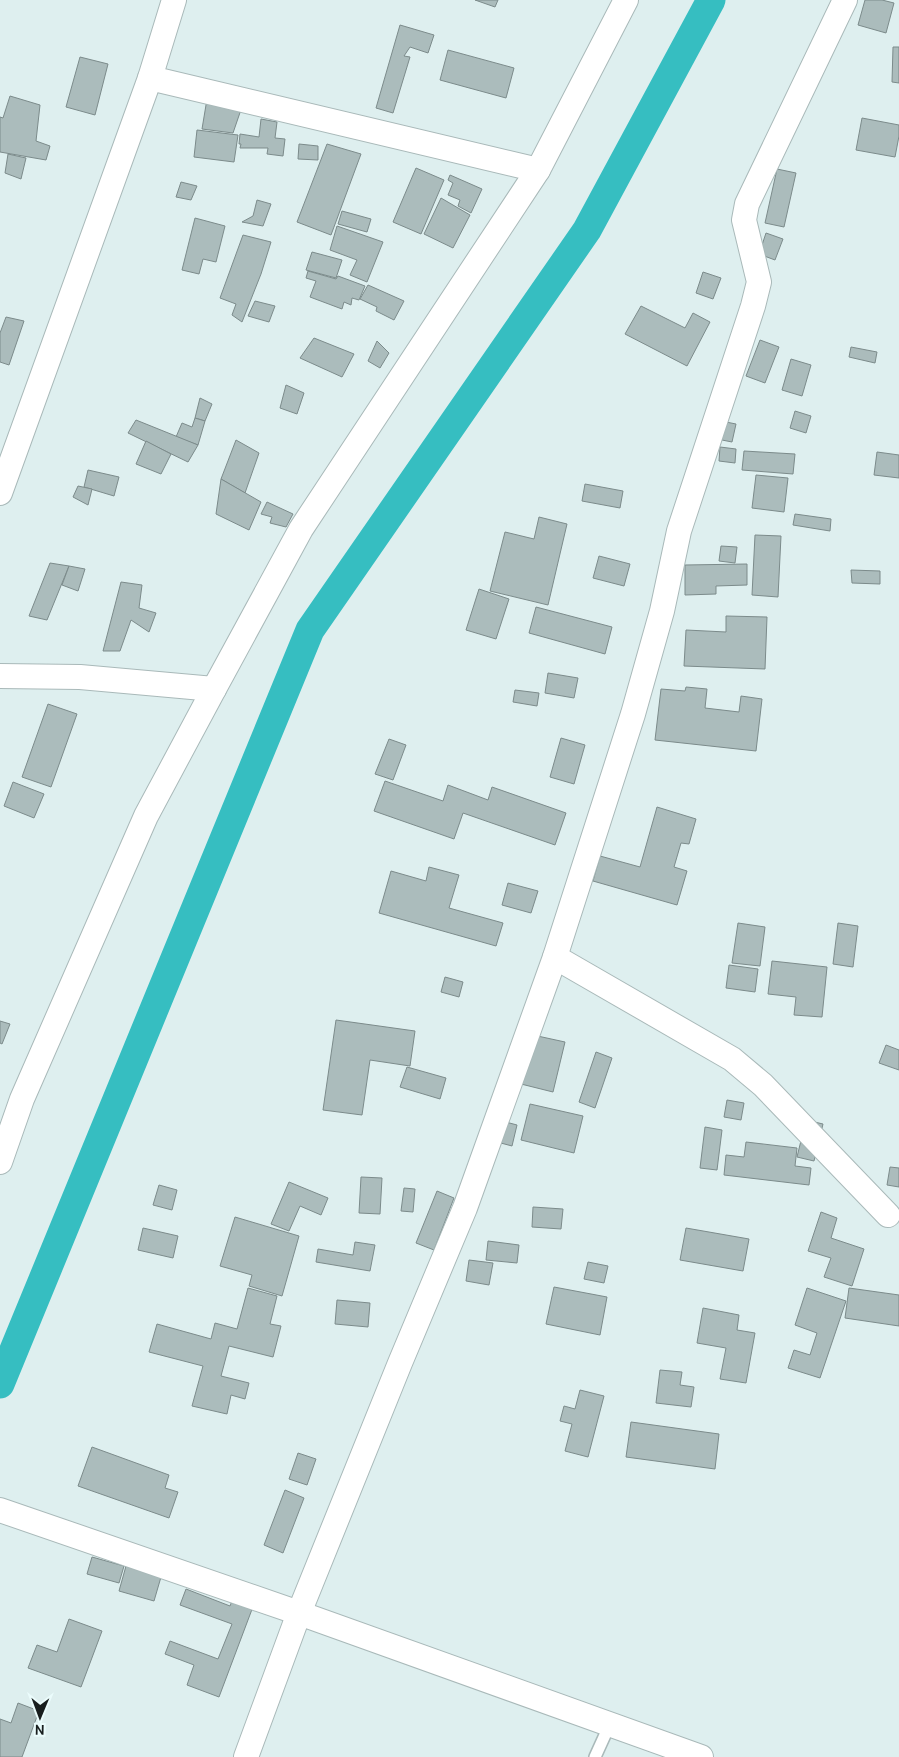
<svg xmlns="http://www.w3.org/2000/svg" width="899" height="1757" viewBox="0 0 899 1757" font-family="Cabin,sans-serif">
	<rect width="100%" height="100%" fill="#deefef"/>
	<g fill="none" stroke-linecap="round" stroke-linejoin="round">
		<path stroke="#36bec1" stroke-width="29" d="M0,1384l310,-754 277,-400 124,-230"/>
	</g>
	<g fill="#abbcbc" stroke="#7c8b8b">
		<path d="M475,0h23l-3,7z"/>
		<path d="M865,0h17l12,3 -8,30 -28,-8z"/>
		<path d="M400,25l34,10 -6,18 -18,-6 -6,9 6,1 -17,56 -17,-5z"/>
		<path d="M893,47h6v36l-7,-1z"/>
		<path d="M448,50l66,18 -8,30 -66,-18z"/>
		<path d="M80,57l28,7 -13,51 -29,-8z"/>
		<path d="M208,93l38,2 -13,38 -31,-4z"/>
		<path d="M10,96l30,9 -4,36 14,5 -4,14 -46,-8v-35l3,1z"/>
		<path d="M862,118l37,7v11l-4,21 -39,-7z"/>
		<path d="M261,119l16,3 -2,16 10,1 -2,17 -16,-2 1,-6h-28l1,-4h-2l1,-10 19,3z"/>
		<path d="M197,130l41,5 -4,27 -40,-5z"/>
		<path d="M299,144l19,2v14l-20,-1z"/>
		<path d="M327,144l34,10 -30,81 -34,-13z"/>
		<path d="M8,154l18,4 -5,21 -16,-6z"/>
		<path d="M416,168l28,12 -23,54 -28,-12z"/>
		<path d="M777,169l19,4 -12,54 -19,-4z"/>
		<path d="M450,175l32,14 -11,24 -13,-7 2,-6 -12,-5 5,-12 -5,-3z"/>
		<path d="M181,182l16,4 -6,14 -15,-3z"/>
		<path d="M441,198l29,17 -17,33 -29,-14z"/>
		<path d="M257,200l14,4 -8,22 -21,-4 11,-6z"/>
		<path d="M342,211l29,8 -4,13 -29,-8z"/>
		<path d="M195,218l30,8 -9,36 -13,-3 -4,15 -17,-4z"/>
		<path d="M337,226l46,16 -16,40 -17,-7 7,-15 -27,-10z"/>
		<path d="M766,233l17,6 -8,21 -16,-6z"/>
		<path d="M243,235l28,7 -10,32 -19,48 -10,-7 4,-11 -16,-6z"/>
		<path d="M312,252l30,8 -6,18 -30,-8z"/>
		<path d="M308,271l28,8 2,-3 27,10 -6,14 -7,-2 -1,7 -7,-3 -2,7 -32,-12 6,-16 -10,-3z"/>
		<path d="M703,272l18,6 -8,21 -17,-6z"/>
		<path d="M368,285l36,16 -10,19 -18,-9 1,-4 -17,-8z"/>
		<path d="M255,301l20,5 -6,16 -21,-6z"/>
		<path d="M641,306l44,22 8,-15 17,9 -23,44 -62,-32z"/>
		<path d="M6,317l18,4 -15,44 -9,-3v-29z"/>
		<path d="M314,338l40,16 -12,23 -42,-19z"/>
		<path d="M760,340l19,7 -14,36 -19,-7z"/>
		<path d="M377,341l12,12 -9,15 -12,-7z"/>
		<path d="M851,347l26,5 -2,11 -26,-6z"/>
		<path d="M791,359l20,6 -9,31 -20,-6z"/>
		<path d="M286,385l18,8 -7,21 -17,-6z"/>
		<path d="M200,398l12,6 -7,17 -10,-3z"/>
		<path d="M795,411l16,5 -5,17 -16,-5z"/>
		<path d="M195,418l10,3 -7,24 -22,-8 6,-14 10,4z"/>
		<path d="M136,420l62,25 -10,17 -60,-29z"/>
		<path d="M721,421l15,3 -4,18 -15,-3z"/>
		<path d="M236,440l23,13 -14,40 -24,-14z"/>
		<path d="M146,441l25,13 -10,20 -25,-10z"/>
		<path d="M720,447l16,2 -1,14 -16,-2z"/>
		<path d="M744,451l51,3 -2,20 -51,-4z"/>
		<path d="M877,452l22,3v23l-25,-3z"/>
		<path d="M88,470l31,7 -5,19 -30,-9z"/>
		<path d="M756,475l32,3 -4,34 -32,-4z"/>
		<path d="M221,479l40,23 -12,28 -33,-16z"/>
		<path d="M585,484l38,7 -3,17 -38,-7z"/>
		<path d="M78,486l14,3 -4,16 -15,-8z"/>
		<path d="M267,502l26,12 -7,13 -16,-4 2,-6 -11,-3z"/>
		<path d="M795,514l36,5 -1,12 -37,-6z"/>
		<path d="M539,517l28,7 -19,81 -58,-14 15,-59 29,7z"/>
		<path d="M755,535l26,1 -3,61 -26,-2z"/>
		<path d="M721,546l16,1 -2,16 -16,-2z"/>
		<path d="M599,556l31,8 -6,22 -31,-8z"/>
		<path d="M50,563l19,3 -22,54 -18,-4z"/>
		<path d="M747,564v21l-31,1v8l-31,1v-30z"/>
		<path d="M69,566l16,3 -7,22 -16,-6z"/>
		<path d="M851,570l29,1v13l-28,-1z"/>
		<path d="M121,582l21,3 -3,23 17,5 -7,19 -18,-12 -11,31h-17z"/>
		<path d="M479,589l30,10 -13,40 -30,-9z"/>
		<path d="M536,607l76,20 -7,27 -76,-21z"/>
		<path d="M726,616l41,1 -2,52 -81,-3 2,-36 40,2z"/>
		<path d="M548,673l30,5 -4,20 -29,-5z"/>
		<path d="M686,687l21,2 -2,19 34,4 2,-16 21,3 -6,52 -101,-11 6,-51 24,2z"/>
		<path d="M515,690l24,3 -2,13 -24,-4z"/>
		<path d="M48,704l29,10 -26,73 -29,-10z"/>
		<path d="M561,738l24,7 -11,39 -24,-7z"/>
		<path d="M389,739l17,6 -13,35 -18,-6z"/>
		<path d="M385,781l58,20 5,-16 40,15 4,-13 74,26 -11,32 -92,-32 -9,26 -80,-28z"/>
		<path d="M13,782l31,12 -10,24 -30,-12z"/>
		<path d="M657,807l39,12 -7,25 -8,-1 -7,24 13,4 -10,34 -84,-24 7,-25 40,11z"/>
		<path d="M429,867l30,8 -10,33 54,15 -7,23 -117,-33 12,-42 35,10z"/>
		<path d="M508,883l30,8 -7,22 -29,-8z"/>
		<path d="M738,923l27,4 -5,39 -28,-3z"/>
		<path d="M838,923l20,3 -5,41 -20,-3z"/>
		<path d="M772,961l55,6 -5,50 -28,-2 2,-18 -28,-3z"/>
		<path d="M729,965l29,4 -3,23 -29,-4z"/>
		<path d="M445,977l18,5 -4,15 -18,-5z"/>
		<path d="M336,1020l79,11 -5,35 -40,-6 -8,55 -39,-5z"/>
		<path d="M0,1021l10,3 -8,20 -2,-1z"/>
		<path d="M533,1035l32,7 -12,50 -32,-8z"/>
		<path d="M886,1045l13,5v20l-20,-7z"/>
		<path d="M596,1052l16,6 -17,50 -16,-6z"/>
		<path d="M407,1067l39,11 -6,21 -40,-12z"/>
		<path d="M727,1100l17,3 -3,17 -17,-3z"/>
		<path d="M530,1104l53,12 -9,37 -53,-13z"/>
		<path d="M806,1120l17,4 -9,37 -17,-4z"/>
		<path d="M502,1121l15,4 -5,21 -15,-4z"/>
		<path d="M705,1127l17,3 -5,40 -17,-2z"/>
		<path d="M746,1142l51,6 -2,18 16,2 -2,17 -85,-10 2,-20 18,2z"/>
		<path d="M890,1167l9,1v19l-12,-2z"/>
		<path d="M361,1177l21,1 -2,36 -21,-1z"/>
		<path d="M289,1182l39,16 -7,17 -21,-9 -11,25 -18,-7z"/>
		<path d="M159,1185l18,5 -5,20 -19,-5z"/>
		<path d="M404,1188l11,1 -2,23 -12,-1z"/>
		<path d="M437,1191l17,7 -20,52 -18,-7z"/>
		<path d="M533,1207l30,2 -2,20 -29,-2z"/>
		<path d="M821,1212l16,6 -6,20 33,11 -12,37 -28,-9 7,-19 -23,-7z"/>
		<path d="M235,1217l64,19 -17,60 -33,-10 3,-11 -32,-9z"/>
		<path d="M143,1228l35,8 -5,22 -35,-8z"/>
		<path d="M686,1228l63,11 -6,32 -63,-11z"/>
		<path d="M488,1241l31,4 -2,18 -31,-3z"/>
		<path d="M355,1242l20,3 -5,26 -54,-9 2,-13 35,6z"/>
		<path d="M469,1260l24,3 -4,22 -23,-4z"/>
		<path d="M588,1262l20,4 -4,17 -20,-4z"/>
		<path d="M554,1287l53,10 -7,38 -54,-11z"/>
		<path d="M248,1288l29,8 -7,28 11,2 -8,31 -44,-11 -8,30 28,7 -4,16 -14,-4 -4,19 -35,-8 11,-40 -54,-14 8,-28 54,15 4,-16 22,6z"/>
		<path d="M807,1288l39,13 -26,77 -32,-10 6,-18 16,5 7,-22 -22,-8z"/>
		<path d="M849,1288l50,7v31l-54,-8z"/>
		<path d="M337,1300l33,3 -2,24 -33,-3z"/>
		<path d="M703,1308l36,7 -2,15 18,3 -9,50 -26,-4 6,-31 -29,-5z"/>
		<path d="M660,1370l22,2 -2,13 14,2 -3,20 -35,-4z"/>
		<path d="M580,1390l24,6 -16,61 -23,-6 7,-27 -12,-3 4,-15 11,3z"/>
		<path d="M631,1422l88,12 -4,35 -89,-12z"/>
		<path d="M92,1447l77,28 -4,13 13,4 -9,26 -91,-32z"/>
		<path d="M298,1453l18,6 -9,26 -18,-6z"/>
		<path d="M285,1490l19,8 -21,55 -19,-8z"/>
		<path d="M92,1557l32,9 -5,17 -32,-9z"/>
		<path d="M126,1566l35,11 -7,24 -35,-10z"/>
		<path d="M186,1589l44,17 4,-10 20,8 -35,93 -32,-12 7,-20 -29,-11 5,-13 48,18 14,-35 -52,-19z"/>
		<path d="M69,1619l33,12 -21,56 -53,-19 9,-23 20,7z"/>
		<path d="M18,1703l21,8 -17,46h-22v-38l11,4z"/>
	</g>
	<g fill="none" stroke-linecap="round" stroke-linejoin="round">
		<g stroke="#a9b9b9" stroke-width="14">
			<path id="service" d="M595,1757l15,-33"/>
		</g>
		<g stroke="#a9b9b9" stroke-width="26">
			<g id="minor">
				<path d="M150,78l388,92"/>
				<path d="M0,493l150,-415 24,-78"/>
				<path d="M0,676l80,1 134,12"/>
				<path d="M555,957l177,102 31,26 125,130"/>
				<path d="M0,1162l22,-63 124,-283 68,-127 87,-160 237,-359 88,-170"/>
				<path d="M0,1510l299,103 402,144"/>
				<path d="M246,1757l53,-144 101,-250 65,-155 90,-251 78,-243 29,-103 17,-80 74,-225 6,-24 -15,-62 3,-16 98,-204"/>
			</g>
		</g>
		<use href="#service" stroke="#fff" stroke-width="11"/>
		<use href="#minor" stroke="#fff" stroke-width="24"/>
	</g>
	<g transform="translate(40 1717) rotate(181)" stroke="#ebfcfc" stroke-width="4" paint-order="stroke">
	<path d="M0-4L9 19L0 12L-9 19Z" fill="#181e1e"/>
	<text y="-8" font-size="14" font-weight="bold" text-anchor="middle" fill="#181e1e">N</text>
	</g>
</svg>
